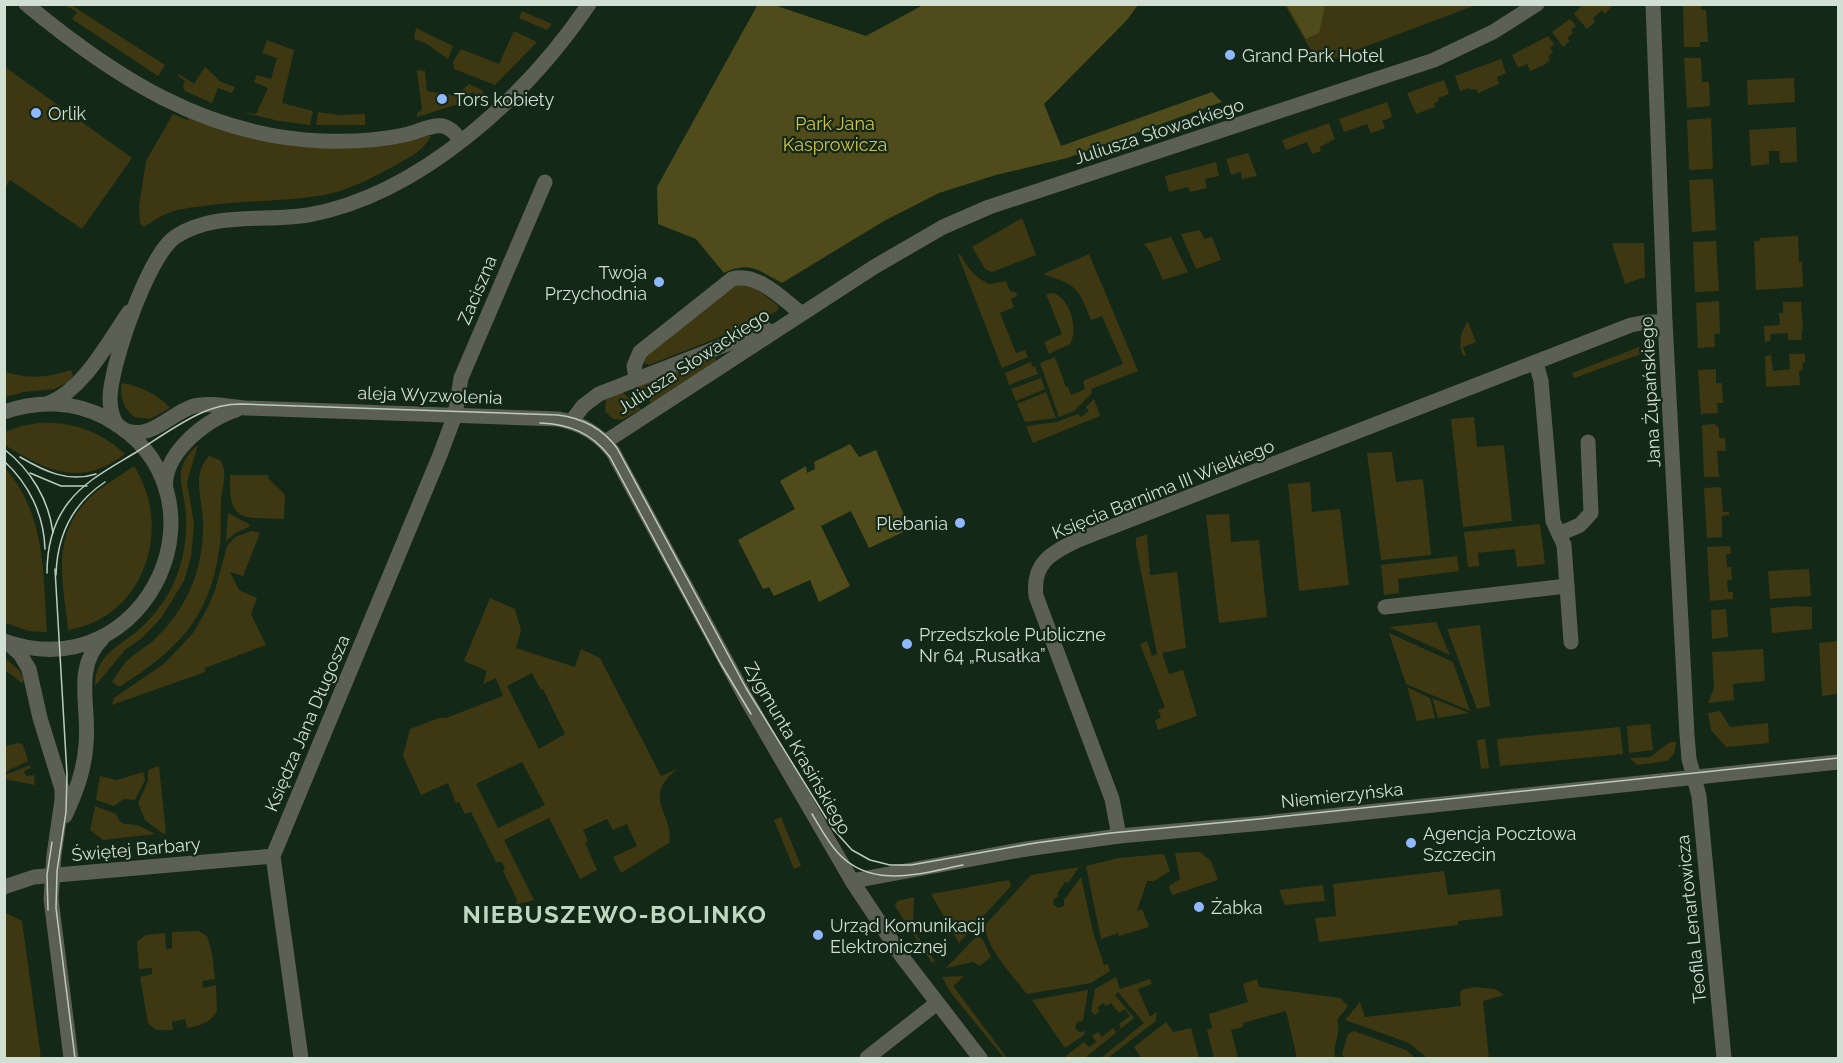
<svg xmlns="http://www.w3.org/2000/svg" width="1843" height="1063" viewBox="0 0 1843 1063" font-family="Raleway,sans-serif">
	<rect width="100%" height="100%" fill="#142817"/>
	<g fill="#3d3811" fill-rule="evenodd">
		<path d="M1583,4h30v1l-8,9 -3,-4 -9,8 2,4 -8,7 -13,-15z"/>
		<path d="M65,5h6l94,60 -7,11 -86,-57 5,-7z"/>
		<path d="M1285,5h191l-157,59z"/>
		<path d="M1683,5h18v5h5l2,32h-8v5h-16z"/>
		<path d="M522,11l30,13 -5,6 -28,-12z"/>
		<path d="M1570,19l6,7 -5,4 2,3 -6,5 3,3 -7,6 -11,-15z"/>
		<path d="M416,28l37,18 -5,13 -21,-15 -13,-5z"/>
		<path d="M514,31l23,11 -42,43 -41,-16 -1,-7 8,-13 38,15z"/>
		<path d="M1548,36l6,8 -4,4 3,4 -5,5 2,3 -6,5 -14,6 -3,-7 -9,4 -6,-13z"/>
		<path d="M267,40l27,10 -12,53 31,8 -3,14 -31,-4 -38,-9 15,2 12,-26 -14,-6 3,-7 14,4 6,-21 -15,-5z"/>
		<path d="M1684,58h17l1,24h7l1,24 -23,2z"/>
		<path d="M1501,59l5,14 -9,4 2,7 -21,9 -2,-4 -5,1 -1,-2 -10,3 -5,-15z"/>
		<path d="M5,67l127,91 -50,71 -72,-49 -5,8z"/>
		<path d="M205,67l16,15 14,5 -3,6 -14,-5 -6,15 -27,-12 -2,-6 2,-4 -7,-5 1,-2 15,10z"/>
		<path d="M417,70l8,1 2,20 29,5 13,-12 13,6 2,5 -8,3 -3,-6 -10,4 2,6 -48,15v-4l5,-3z"/>
		<path d="M1794,78l1,24 -47,3 -1,-25z"/>
		<path d="M1444,80l5,14 -11,4 1,3 -5,2 1,4 -19,7 -9,-21z"/>
		<path d="M1387,102l6,18 -1,-3 -10,4 3,7 -14,5 -4,-9 -23,8 -5,-13z"/>
		<path d="M318,112l21,3 26,-1v11h-49z"/>
		<path d="M173,114l14,6 2,-3 56,18 186,1c-8,15 -21,21 -35,29 -22,12 -47,25 -72,30 -40,7 -80,5 -120,11 -11,1 -25,3 -36,7 -8,3 -16,9 -24,14l-4,-4 -1,-17 7,-45z"/>
		<path d="M1711,118l2,51 -24,1 -2,-50z"/>
		<path d="M1329,123l6,16 -15,8 1,4 -9,3 -5,-12 -21,8 -4,-10z"/>
		<path d="M1796,127l1,35 -17,1 -1,-12h-10v13l-18,2 -2,-36z"/>
		<path d="M1248,153l9,23 -15,3 -1,-7 -10,3 -5,-16z"/>
		<path d="M1216,162l3,14 -14,3 2,9 -17,4 -2,-5 -19,5 -4,-16z"/>
		<path d="M1713,179l3,51 -24,2 -3,-52z"/>
		<path d="M1022,218l14,37 -44,17 -7,-3 -13,-22z"/>
		<path d="M1200,230l4,9 8,-2 9,23 -25,9 -15,-35z"/>
		<path d="M1798,236l1,26h3l1,25 -47,3 -2,-49h5l1,-3z"/>
		<path d="M1171,237l17,35 -25,8 -13,-29 -6,-7z"/>
		<path d="M1716,241l3,50 -24,1 -2,-50z"/>
		<path d="M1612,243h32l1,34 -20,7z"/>
		<path d="M960,254c8,14 14,23 29,30l17,-3 4,10 6,1 1,4 -6,3 3,8 -14,6 16,40 9,-3 3,7 -26,11 -44,-113z"/>
		<path d="M1089,254l49,117 -47,18 1,4 -18,18 -15,6 -19,-54 15,-6 11,30h2l3,8 14,-6 -2,-8 40,-17 -21,-48 -11,4c-13,-34 -14,-34 -48,-46z"/>
		<path d="M733,284h18l26,21 2,2 -2,4 -27,14 -101,40 -6,-3v-5z"/>
		<path d="M1053,293c17,5 26,37 17,51l-21,10 -5,-12 18,-8 -16,-40z"/>
		<path d="M1719,301l1,33h-6l1,13 -17,1 -2,-45z"/>
		<path d="M1783,302h18l2,28h-1v10h-14v-7l-17,1 -1,7 -5,1 -1,-16 16,-1 -1,-12h4z"/>
		<path d="M1468,322l8,20 -13,5 3,8 -3,1c-5,-12 -3,-24 5,-34z"/>
		<path d="M1639,347l2,7 -67,24 -2,-5z"/>
		<path d="M1789,354h16v8l-3,1 1,7 -4,1 1,14 -34,2 -1,-31 6,-1 2,16 17,-2z"/>
		<path d="M715,356l1,5 -65,42 -15,-17z"/>
		<path d="M1031,362l1,5 3,-1 3,8 -29,11 -4,-12z"/>
		<path d="M1716,369v14h6l1,20h-6l1,10 -17,1 -3,-44z"/>
		<path d="M71,370l2,6 -6,7 -13,6 -30,3 -19,5v-25c26,7 40,6 66,-2z"/>
		<path d="M1041,378l4,11 -29,12 -5,-12z"/>
		<path d="M122,383c20,4 34,10 48,25l-20,11 -16,-2c-10,-8 -15,-21 -12,-34z"/>
		<path d="M622,392l19,17 -19,11 -9,-1 -8,-8 1,-11z"/>
		<path d="M1046,392l10,26 -31,4 -8,-18z"/>
		<path d="M1094,399l6,17 -67,27 -7,-17 30,-4 22,-8 3,3 8,-6 -3,-4z"/>
		<path d="M1474,417l3,30 27,-2 8,76 -49,6 -12,-108z"/>
		<path d="M38,423c33,-2 62,8 87,31 -44,34 -78,17 -120,-9v-13l16,-6z"/>
		<path d="M1715,424l4,4v10h6l1,13h-9l2,26h-15l-2,-52z"/>
		<path d="M198,445l-11,37 7,42 -3,33 -7,24 -23,37 -19,20 -17,12 -30,36c0,-34 29,-41 49,-61 15,-15 26,-31 33,-50 7,-18 10,-39 9,-58 -1,-31 -17,-47 12,-72z"/>
		<path d="M1392,452l4,30 27,-3 8,76 -50,5 -14,-107z"/>
		<path d="M209,456l11,4c9,12 1,30 1,44 -1,16 1,32 -2,47 -10,69 -43,100 -100,136l-7,-5c4,-6 8,-13 13,-19 8,-9 20,-15 29,-23 22,-21 39,-48 45,-78 3,-11 4,-24 4,-36 1,-24 -13,-50 6,-70z"/>
		<path d="M134,466c40,62 10,152 -66,164 -4,-44 -17,-88 15,-125 13,-16 34,-27 51,-39z"/>
		<path d="M5,468c41,46 38,107 42,164l-18,-1 -24,-8z"/>
		<path d="M230,475h38v3l17,17 -1,24c-41,-2 -56,5 -54,-44z"/>
		<path d="M1310,482l2,30 28,-3 9,76 -50,6 -11,-107z"/>
		<path d="M1721,487l2,25h6v3l-7,1v21l-15,1 -3,-50z"/>
		<path d="M228,513l21,11v3l-12,5 -11,9z"/>
		<path d="M1229,514l2,28 28,-2 8,77 -48,6 -13,-108z"/>
		<path d="M1540,524l5,40 -28,3 -2,-18 -37,4 1,13 -11,1 -4,-35z"/>
		<path d="M252,531l8,2 -17,43 -13,-4 9,18 18,8 -6,16 15,31 -61,23v4l-93,33 2,-7 51,-35 28,-30 14,-24 8,-19 12,-44 8,-9z"/>
		<path d="M1147,534l3,41 27,-3 9,76 -24,5 7,21 14,-4 14,46 -39,14 -3,-10 6,-2 -3,-8 7,-3 -25,-63 7,-3 5,15 5,-2 -21,-108v-8z"/>
		<path d="M1730,546l1,8h-5l1,13h4l1,13h-5l1,12h5v7l-23,2 -3,-54z"/>
		<path d="M1457,556l2,15 -61,8 1,14 -15,2 -3,-30z"/>
		<path d="M1809,569l2,27 -41,3 -2,-28z"/>
		<path d="M490,598l25,11 6,21 -5,18 59,19 6,-18 19,9 61,118 16,-7c-37,30 -2,45 -8,74l-48,30 -8,-16 24,-11 -10,-22 -14,6 -6,-11 -24,11 5,11 -3,2 12,27 -17,9 -31,-61 -45,22 30,60 -19,5 2,-5 -14,-29 2,-2 -3,-7h-6l-25,-50 -6,2 -6,-12 -3,1 -8,-20 -27,12 -18,-39 7,-27 29,-11h7l57,-22 -7,-18 -13,6 4,-13 -23,-10zM532,673l9,17 2,-1 22,45 -26,15 -32,-63zM522,762l23,43 -47,23 -22,-44z"/>
		<path d="M1797,606l15,1v22l-40,4 -2,-25z"/>
		<path d="M1726,609l2,28 -16,2 -1,-29z"/>
		<path d="M1436,622l14,33 -61,-28z"/>
		<path d="M1480,625l10,81 -13,3 -30,-80z"/>
		<path d="M1389,633l64,29 17,49 -64,-27z"/>
		<path d="M1838,641v53l-16,2 -3,-53z"/>
		<path d="M1763,649l2,32 -32,3 1,16 -26,3 6,-15 -2,-36z"/>
		<path d="M4,657l16,14 4,9 -2,3 -17,-13z"/>
		<path d="M1407,687l23,11 5,20 -18,3z"/>
		<path d="M1432,698l37,15 -31,5z"/>
		<path d="M1720,711l10,16 38,-4 1,20 -43,4 -15,-17 -3,-17z"/>
		<path d="M1650,724l3,26 -24,3 -2,-27z"/>
		<path d="M1620,727l3,27 -123,12 -3,-27z"/>
		<path d="M1485,739l4,29 -8,1 -4,-29z"/>
		<path d="M1670,742h6l-2,12 -7,7 -30,4 -7,-7 20,-1z"/>
		<path d="M19,743l4,2 5,16 -23,11v-26z"/>
		<path d="M30,765l1,3 -7,3 2,5 8,-1 1,10 -30,-6v-4z"/>
		<path d="M159,766l7,68 -4,-1 -17,-13 -7,-17 10,-22v-11z"/>
		<path d="M143,772l2,8 -10,20 -11,-1 -10,7 -18,-6 4,-24 17,4z"/>
		<path d="M95,806l21,8c5,13 10,9 20,11 6,1 14,7 20,9l-53,6 -13,-10z"/>
		<path d="M781,817l20,49 -7,3 -20,-49z"/>
		<path d="M1200,852l11,9 7,19 -46,15 -3,-9 11,-7 -5,-26z"/>
		<path d="M1164,854l6,17 -16,10h-7l-10,30 5,-2 7,18 -30,9 -1,-3 -17,6 -15,-73 32,-8z"/>
		<path d="M1079,867l-11,16 -3,-1 -8,12 2,2 -5,3 -1,5 5,4 6,-2v-6l17,-23 12,55 11,33 4,-1 2,7 -19,12 -64,11c-12,-16 -45,-50 -41,-70l45,-49z"/>
		<path d="M1444,871l4,24 52,-6 3,27 -45,5v4l-139,17 -4,-24 21,-2 -3,-32z"/>
		<path d="M1009,880l2,6 -52,57 -28,-49z"/>
		<path d="M1323,885l2,16 -40,4 -6,-15z"/>
		<path d="M914,897l-1,33 22,31 -3,2 -37,-57 2,-5z"/>
		<path d="M6,913l16,8 19,137h-36l-1,-144z"/>
		<path d="M198,931l9,5 5,17 3,26 -13,2 1,7 13,-3 1,26c-7,12 -17,15 -30,17l-2,-9 -13,3 1,8h-17l-8,-7 -8,-46 12,-3v-6l-13,1 -2,-27 9,-7 19,-2 1,16 6,-1v-16z"/>
		<path d="M979,936l4,4 8,17 -11,9 -7,-4 -27,6 30,-31z"/>
		<path d="M964,976l-11,10 54,72h-3l-53,-65 -9,-16z"/>
		<path d="M1116,977l4,12 30,-10 2,5 -14,5 12,28 7,-5 -1,9 -48,37h-7l43,-35 -26,-31 -3,3 19,23 -49,40h-19v-2l18,-14 5,5 7,-5 -4,-6 6,-4 4,5 11,-9 3,4 5,-4 -2,-4 11,-8 -5,-7 -6,4 -8,-10 -5,3 -3,-3 -6,5 3,3 -5,4 -4,-4 4,-22z"/>
		<path d="M1257,979l2,8 81,11 8,8 -11,14c5,13 -5,25 -2,38h-38l-11,-47 -43,12v4l-12,3 7,28h-24l-7,-28 5,-2 -3,-14 39,-12 -5,-18z"/>
		<path d="M1474,987l21,2 9,6 -21,6 6,57h-62l-18,-15 -64,-23 15,-18 5,15 96,-11 -1,-13 1,-3z"/>
		<path d="M1088,990l-5,31 -6,1 -2,6 4,4 6,-1 -1,4 -19,13 -33,-48z"/>
		<path d="M1166,1022l7,10 18,-4 8,30h-58l-7,-11z"/>
		<path d="M1354,1031l52,19 10,8h-72l-2,-4 6,-20z"/>
	</g>
	<g fill="#504b1b">
		<path d="M758,4l16,1 92,31 57,-31h215l-11,15 -83,84 17,42 151,-54 10,10 -155,56 -71,17 -57,18 -55,28 -102,62c-25,-13 -31,-22 -58,-10l-28,-34 -38,-15 -1,-37z"/>
		<path d="M1287,5h37l1,1 -6,27 -13,6z"/>
		<path d="M850,444l9,13 17,-7 34,79 -41,19 -18,-37 -30,15 29,60 -31,16 -9,-22 -36,16 -5,-9 -6,2 -25,-49 57,-31 -15,-28 26,-15 1,7 8,-4 -1,-7z"/>
	</g>
	<g fill="none" stroke-linecap="round" stroke-linejoin="round">
		<g stroke="#5b5f54" stroke-width="15">
			<path d="M26,4c88,73 179,132 296,137 27,1 55,0 82,-6 12,-2 27,-11 39,-9 8,2 13,8 17,14"/>
			<path d="M1653,4l12,318 22,413 2,24 10,37 25,262"/>
			<path d="M1536,363l5,18 12,140 11,24 7,97"/>
			<path d="M636,378l-2,-12 6,-14 92,-73c26,-7 50,20 69,34"/>
			<path d="M49,403c35,-14 59,-61 80,-91"/>
			<path d="M4,412c34,-12 71,-11 102,6 133,73 43,274 -102,223"/>
			<path d="M571,422l12,-16 16,-12 167,-65"/>
			<path d="M117,425c-5,-8 -7,-17 -7,-26 0,-33 38,-143 65,-162 38,-26 91,-15 133,-22 112,-20 219,-119 281,-211"/>
			<path d="M124,430c27,11 46,-17 70,-24 16,-4 36,1 52,2l312,11c23,4 41,15 55,33l134,248 105,181 51,77 77,100"/>
			<path d="M605,442l269,-175 69,-40 46,-20 445,-147 59,-28 44,-28"/>
			<path d="M166,490c-5,-35 40,-71 70,-80"/>
			<path d="M1559,534l21,-9 11,-12 -3,-71"/>
			<path d="M1385,607l182,-21"/>
			<path d="M8,643l12,11 9,15 11,49 22,71v11l-8,55 -3,44 20,159"/>
			<path d="M65,816c11,-24 19,-45 21,-71 4,-38 -13,-77 16,-106"/>
			<path d="M1119,836l-7,-37 -76,-203c-4,-33 15,-43 42,-56l553,-215 16,-3h18"/>
			<path d="M852,881l174,-32 93,-13 145,-13 574,-61"/>
			<path d="M4,887l30,-10 239,-21"/>
			<path d="M301,1058l-28,-202 167,-401 15,-40 6,-37 84,-196"/>
			<path d="M867,1058l70,-55"/>
		</g>
		<g stroke="#bdcbbe" stroke-width="1.5">
			<path d="M540,423c29,1 52,10 70,34l111,207 30,50"/>
			<path d="M4,449c27,21 45,51 49,84"/>
			<path d="M20,457c24,14 48,26 76,17"/>
			<path d="M4,461c25,23 40,54 41,88"/>
			<path d="M30,473l31,13h26"/>
			<path d="M55,569l12,206 -1,37 -9,59 -1,37 19,150"/>
			<path d="M47,573c0,-26 5,-49 21,-70 17,-23 46,-37 70,-52 20,-13 41,-28 63,-38 13,-6 27,-9 40,-9l317,11c25,3 44,13 59,33l129,240 87,141 19,21 18,10 20,5h21l124,-22 76,-10 148,-14 579,-61"/>
			<path d="M56,575c1,-40 16,-71 49,-93"/>
			<path d="M812,814c8,13 16,28 26,39 34,37 83,20 125,12"/>
			<path d="M48,910l-1,-35 5,-33"/>
		</g>
	</g>
	<g fill="#90b8fd" stroke="#142817" stroke-width="2">
		<circle cx="1230" cy="55" r="6"/>
		<circle cx="442" cy="99" r="6"/>
		<circle cx="36" cy="113" r="6"/>
		<circle cx="659" cy="282" r="6"/>
		<circle cx="960" cy="523" r="6"/>
		<circle cx="907" cy="644" r="6"/>
		<circle cx="1411" cy="843" r="6"/>
		<circle cx="1199" cy="907" r="6"/>
		<circle cx="818" cy="935" r="6"/>
	</g>
	<g text-anchor="middle" dominant-baseline="central" stroke-width="4.5" stroke-linejoin="round" paint-order="stroke">
		<g font-size="18" fill="#d2dfd3" stroke="#142817" text-anchor="start">
			<text x="1242" y="55">Grand Park Hotel</text>
			<text x="454" y="99">Tors kobiety</text>
			<text x="48" y="113">Orlik</text>
			<text x="647" y="272" text-anchor="end">Twoja<tspan x="647" dy="21">Przychodnia</tspan></text>
			<text x="948" y="523" text-anchor="end">Plebania</text>
			<text x="919" y="634">Przedszkole Publiczne<tspan x="919" dy="21">Nr 64 „Rusałka”</tspan></text>
			<text x="1423" y="833">Agencja Pocztowa<tspan x="1423" dy="21">Szczecin</tspan></text>
			<text x="1211" y="907">Żabka</text>
			<text x="830" y="925">Urząd Komunikacji<tspan x="830" dy="21">Elektronicznej</tspan></text>
		</g>
		<g font-size="18" fill="#d2c348" stroke="#142817">
			<text x="835" y="123">Park Jana<tspan x="835" dy="21">Kasprowicza</tspan></text>
		</g>
		<g font-size="18" fill="#d2dfd3" stroke="#142817">
			<text transform="translate(1159 131) rotate(-18)">Juliusza Słowackiego</text>
			<text transform="translate(477 290) rotate(-67)">Zaciszna</text>
			<text transform="translate(693 361) rotate(-33)">Juliusza Słowackiego</text>
			<text transform="translate(1650 392) rotate(-93)">Jana Żupańskiego</text>
			<text transform="translate(430 395) rotate(2)">aleja Wyzwolenia</text>
			<text transform="translate(1163 489) rotate(-22)">Księcia Barnima III Wielkiego</text>
			<text transform="translate(307 723) rotate(-67)">Księdza Jana Długosza</text>
			<text transform="translate(798 748) rotate(60)">Zygmunta Krasińskiego</text>
			<text transform="translate(1342 795) rotate(-6)">Niemierzyńska</text>
			<text transform="translate(136 849) rotate(-5)">Świętej Barbary</text>
			<text transform="translate(1691 919) rotate(-96)">Teofila Lenartowicza</text>
		</g>
		<g font-size="24" font-weight="bold" letter-spacing="1.5" fill="#bfd8c2" stroke="#142817">
			<text x="615" y="914">NIEBUSZEWO-BOLINKO</text>
		</g>
	</g>
	<rect width="1843" height="1063" fill="none" stroke="#d2dfd3" stroke-width="12"/>
</svg>
